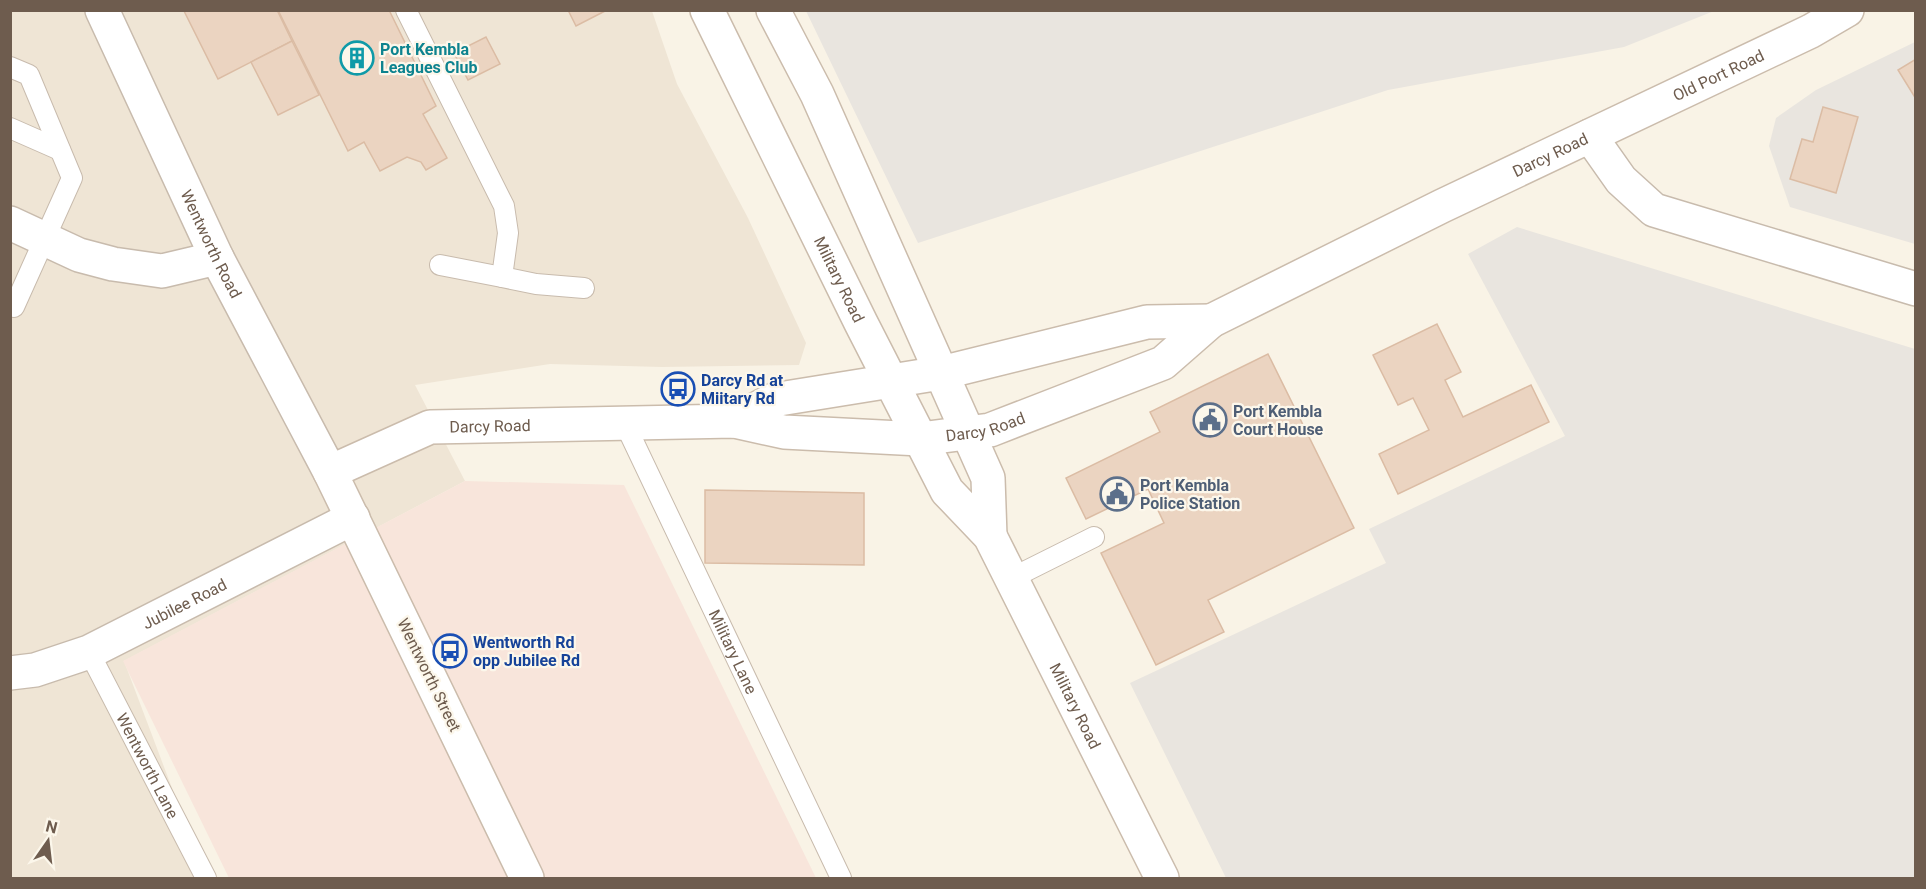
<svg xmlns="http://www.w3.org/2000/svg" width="1926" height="889" viewBox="0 0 1926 889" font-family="Roboto,sans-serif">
	<rect width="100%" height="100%" fill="#f9f3e6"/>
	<path fill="#efe5d5" d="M10,11h642l25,73 71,134 58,125 -7,22 -137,2 -112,-3 -135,21 50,96 -341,180 82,217h-195z"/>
	<path fill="#f8e5db" d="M465,481l159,4 192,393h-587l-106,-217z"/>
	<g fill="#e9e5df">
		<path d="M806,11h908l-90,36 -236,43 -470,153z"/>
		<path d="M1915,42v202l-125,-37 -21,-61 7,-28 40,-28z"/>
		<path d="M1517,227l398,122v529h-689l-96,-195 256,-120 -17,-34 196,-93 -97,-182z"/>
	</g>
	<g fill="#ebd4c1" stroke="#dbbca4" stroke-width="1.5">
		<path d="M277,10l15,31 -74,38 -34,-68z"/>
		<path d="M278,10h111l47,96 -13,8 24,44 -21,12 -5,-8 -14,-5 -27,14 -16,-29 -16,9z"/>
		<path d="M568,10h39l-31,16z"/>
		<path d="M486,37l14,27 -32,16 -14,-27z"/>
		<path d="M292,41l27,54 -41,20 -27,-53z"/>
		<path d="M1916,59v40l-18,-29z"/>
		<path d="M1823,107l35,10 -22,76 -46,-14 12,-40 11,3z"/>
		<path d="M1437,324l24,48 -16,8 18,37 68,-32 18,37 -151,72 -19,-40 50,-24 -16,-32 -15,7 -25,-50z"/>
		<path d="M1268,354l86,174 -146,72 16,32 -68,33 -55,-112 63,-30 -16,-34 -62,30 -20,-41 94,-46 -10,-20z"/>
		<path d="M705,490l159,3v72l-159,-2z"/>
	</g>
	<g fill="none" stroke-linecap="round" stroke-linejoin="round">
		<g stroke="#c8bbad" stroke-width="22">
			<g id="lane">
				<path d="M406,10l98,196 4,27 -6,44 -62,-12"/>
				<path d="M10,67l19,8 43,103 -58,129"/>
				<path d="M10,128l50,22"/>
				<path d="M502,277l34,7 48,4"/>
				<path id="s1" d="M625,424l216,454"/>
				<path d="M1010,579l84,-42"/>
				<path id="s2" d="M89,652l117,226"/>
			</g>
		</g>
		<g stroke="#c8bbad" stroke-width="36">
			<g id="street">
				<path id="s3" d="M102,10l115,248 113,214"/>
				<path d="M1590,136l31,44 33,30 262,79"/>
				<path d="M10,223l69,32 34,9 49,7 55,-13"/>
				<path id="s4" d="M10,673l25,-3 54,-18 264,-134"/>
			</g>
		</g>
		<g stroke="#cbbcac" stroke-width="36">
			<g id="secondary">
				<path id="s5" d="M707,10l154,313 86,168 43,45 172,342"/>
				<path d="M773,10l44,84 171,384 2,58"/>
				<path d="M734,421l39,-21 168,-27 206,-51 64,-1"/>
				<path id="s6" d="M527,878l-197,-406 100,-45 304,-6 50,11 136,7 70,-9 173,-67 48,-42 231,-115 369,-175 36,-21"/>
			</g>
		</g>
		<use href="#lane" stroke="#fff" stroke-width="20"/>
		<use href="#street" stroke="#fff" stroke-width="33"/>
		<use href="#secondary" stroke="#fff" stroke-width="33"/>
	</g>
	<defs>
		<g id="building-ring" transform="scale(1.725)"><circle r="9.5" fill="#fcf7eb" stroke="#0f9aa8" stroke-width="1.5"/><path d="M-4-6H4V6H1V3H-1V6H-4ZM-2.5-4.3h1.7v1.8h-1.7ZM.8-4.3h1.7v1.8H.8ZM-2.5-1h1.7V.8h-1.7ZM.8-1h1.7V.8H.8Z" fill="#0f9aa8"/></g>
		<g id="bus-ring" transform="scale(1.725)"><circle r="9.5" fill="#fcf7eb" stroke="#1a4fb4" stroke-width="1.5"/><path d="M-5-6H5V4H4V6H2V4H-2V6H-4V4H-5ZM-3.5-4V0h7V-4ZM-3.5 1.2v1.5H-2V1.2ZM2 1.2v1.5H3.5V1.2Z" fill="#1a4fb4"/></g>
		<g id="civic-ring" transform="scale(1.725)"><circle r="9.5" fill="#fcf7eb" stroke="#5c6f8a" stroke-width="1.5"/><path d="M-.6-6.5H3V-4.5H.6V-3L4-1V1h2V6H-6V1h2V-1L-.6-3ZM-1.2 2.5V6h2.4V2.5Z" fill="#5c6f8a"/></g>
	</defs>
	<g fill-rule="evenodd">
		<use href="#building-ring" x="357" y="58"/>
		<use href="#bus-ring" x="678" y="389"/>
		<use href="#civic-ring" x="1210" y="420"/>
		<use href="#civic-ring" x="1117" y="494"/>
		<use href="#bus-ring" x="450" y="651"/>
	</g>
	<g text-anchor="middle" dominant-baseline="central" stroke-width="4.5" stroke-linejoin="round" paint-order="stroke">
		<g font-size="16" font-weight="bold" fill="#0d838f" stroke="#fcf7eb" text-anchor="start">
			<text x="380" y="49">Port Kembla<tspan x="380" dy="18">Leagues Club</tspan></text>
		</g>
		<g font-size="16" fill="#6e5c4e" stroke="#fcf7eb">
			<text stroke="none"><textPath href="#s6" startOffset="1936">Old Port Road</textPath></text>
			<text stroke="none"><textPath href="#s6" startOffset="1750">Darcy Road</textPath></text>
			<text stroke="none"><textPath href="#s3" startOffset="258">Wentworth Road</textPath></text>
			<text stroke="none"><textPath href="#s5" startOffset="300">Military Road</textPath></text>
			<text stroke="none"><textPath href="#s6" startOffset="621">Darcy Road</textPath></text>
			<text stroke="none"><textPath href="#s6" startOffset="1119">Darcy Road</textPath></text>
			<text stroke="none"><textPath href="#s4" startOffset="189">Jubilee Road</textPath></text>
			<text stroke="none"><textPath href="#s1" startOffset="252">Military Lane</textPath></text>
			<text transform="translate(429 675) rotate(64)">Wentworth Street</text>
			<text stroke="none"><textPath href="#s5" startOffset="790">Military Road</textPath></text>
			<text stroke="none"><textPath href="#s2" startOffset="128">Wentworth Lane</textPath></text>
		</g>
		<g font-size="16" font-weight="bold" fill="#164399" stroke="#fcf7eb" text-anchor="start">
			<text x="701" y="380">Darcy Rd at<tspan x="701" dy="18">Miitary Rd</tspan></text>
			<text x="473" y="642">Wentworth Rd<tspan x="473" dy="18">opp Jubilee Rd</tspan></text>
		</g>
		<g font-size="16" font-weight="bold" fill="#4e5e75" stroke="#fcf7eb" text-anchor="start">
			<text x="1233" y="411">Port Kembla<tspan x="1233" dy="18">Court House</tspan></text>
			<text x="1140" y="485">Port Kembla<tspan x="1140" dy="18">Police Station</tspan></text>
		</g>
	</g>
	<rect width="1926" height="889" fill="none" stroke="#6e5c4e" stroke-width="24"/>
	<g transform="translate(48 841) rotate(14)" stroke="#fcf7eb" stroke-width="4.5" paint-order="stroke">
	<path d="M0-4.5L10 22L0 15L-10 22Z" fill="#6e5c4e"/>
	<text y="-9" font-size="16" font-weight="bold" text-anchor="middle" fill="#6e5c4e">N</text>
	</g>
</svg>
